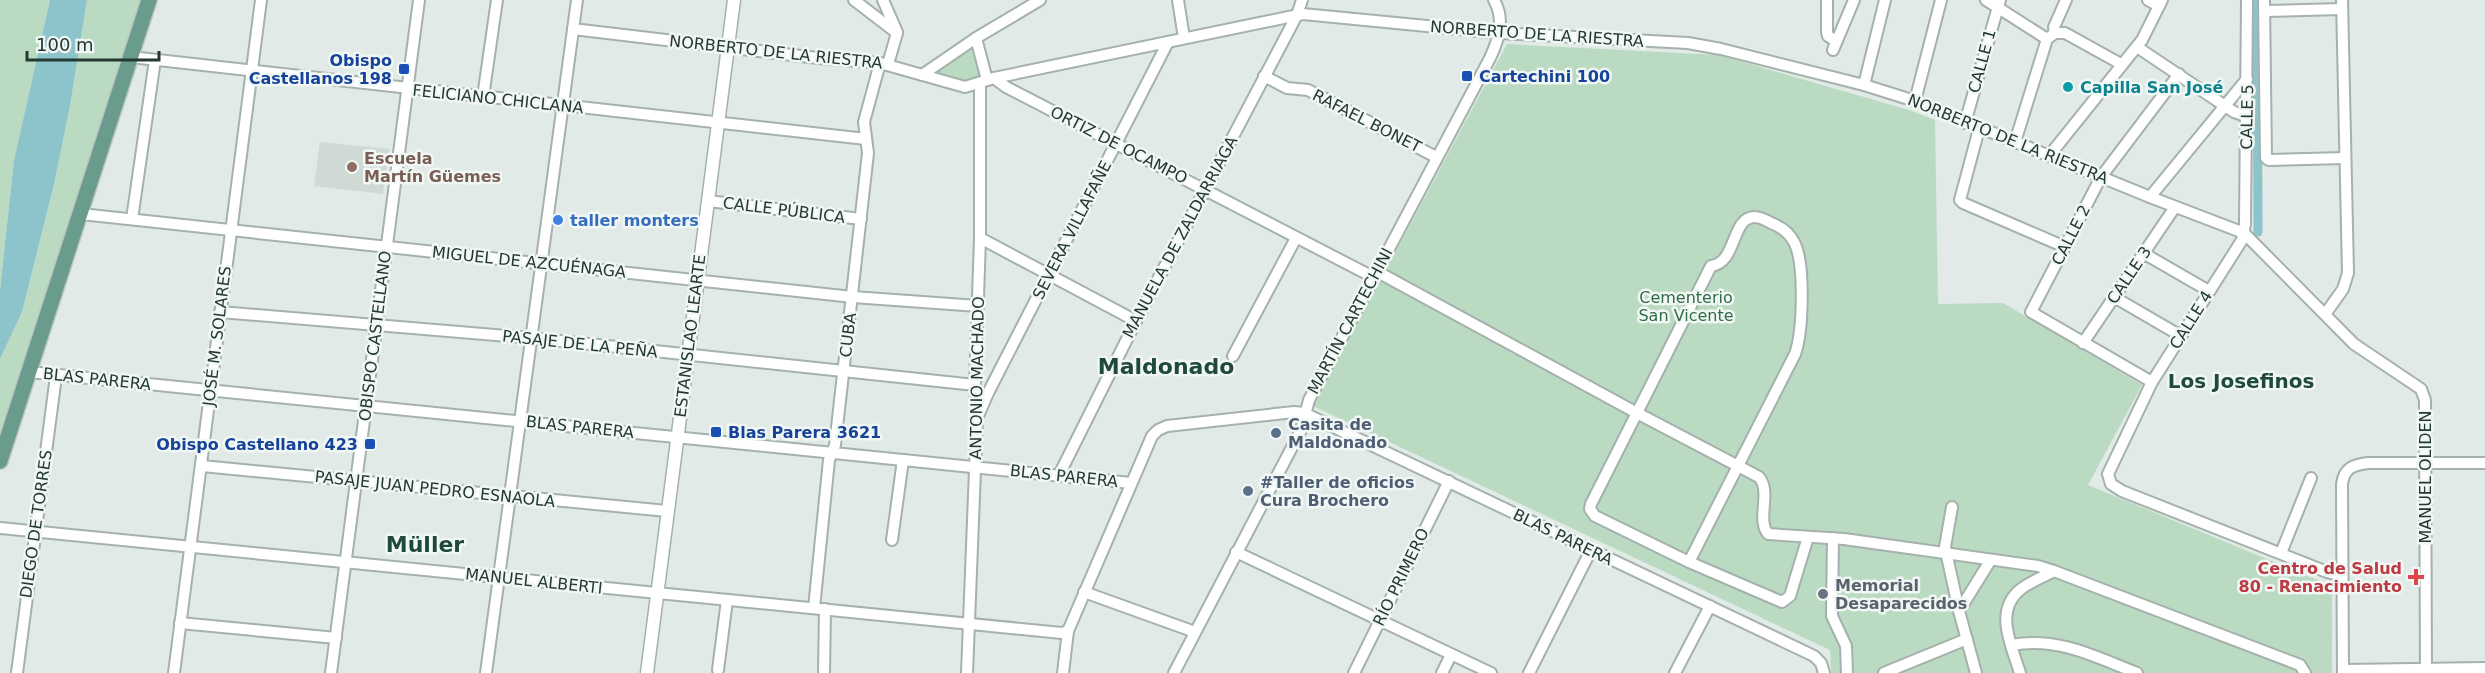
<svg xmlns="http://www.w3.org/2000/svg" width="2485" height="673" viewBox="0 0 2485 673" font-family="'DejaVu Sans',sans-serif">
	<rect width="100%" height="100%" fill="#e1eae6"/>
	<path fill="#cfdad4" d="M320,142l69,7 -6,45 -69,-8z"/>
	<g fill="#bbdac2">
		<path d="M0,0h50l-36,160 -14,130z"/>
		<path d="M87,0h62l-149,461v-102l22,-47 32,-128 16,-78z"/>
		<path d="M975,41l7,37 -17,5 -38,-10z"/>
		<path d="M1507,44l211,11 191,55 26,10 3,184 65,-1 139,82 -54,100 244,101v87h-501l-1,-23 -517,-244z"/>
	</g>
	<path fill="#8dc4cb" d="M50,0h37l-17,106 -16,78 -32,128 -22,47v-69l14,-130z"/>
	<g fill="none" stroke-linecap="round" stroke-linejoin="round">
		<path stroke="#8dc4cb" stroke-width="9" d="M2257,0l1,232"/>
		<g stroke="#a4b1ac" stroke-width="14">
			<g id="minor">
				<path d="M854,0l43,33"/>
				<path d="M883,0l14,32"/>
				<path d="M1178,0l6,38"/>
				<path d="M1827,0v32l1,4 8,5"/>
				<path d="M1986,0l61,39"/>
				<path d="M2148,0l11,6"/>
				<path d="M2247,0l-2,224 -3,16 -90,142 -44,92 3,10 11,7 205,81 15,4"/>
				<path d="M2264,0l2,158 3,2 76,-2"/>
				<path d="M2265,11l77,-2"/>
				<path d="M573,29l245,29 62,5 85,24 29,-9 309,-64 196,19 189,10 33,6 143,36 51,16 235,96 94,36 110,111 67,45 4,11 1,273"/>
				<path d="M2055,33l-1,-6 12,-27"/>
				<path d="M976,38l11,42"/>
				<path d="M2137,47l97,65 12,4"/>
				<path d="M1833,50l21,-50"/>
				<path d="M131,57l735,82"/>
				<path d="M888,64l9,-31"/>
				<path d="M922,75l54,-37 64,-38"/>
				<path d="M1264,76l23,12 21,2 128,67"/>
				<path d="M994,78l12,9 367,190"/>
				<path d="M1864,85l21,-85"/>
				<path d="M483,97l14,-97"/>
				<path d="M1915,101l26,-101"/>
				<path d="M1965,123l35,-123"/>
				<path d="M1979,129l-19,71 3,3 102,44"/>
				<path d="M2015,142l32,-103 8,-6h10l56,31"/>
				<path d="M2049,156l93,-116 20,-40"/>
				<path d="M2150,197l97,-118"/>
				<path d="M708,201l153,18"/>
				<path d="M81,214l772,83 125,9"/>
				<path d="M132,219l23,-159"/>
				<path d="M980,238l156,83"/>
				<path d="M2143,253l66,38"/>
				<path d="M1376,271l261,142 122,64c13,15 -3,42 9,57l76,5 194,27 16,5"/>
				<path d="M2114,297l67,39"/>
				<path d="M220,312l312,26 443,47"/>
				<path d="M2326,313l17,-24 5,-16 -6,-273"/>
				<path d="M2083,343l92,-136"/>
				<path d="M1233,356l63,-118"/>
				<path d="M29,372l1102,111"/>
				<path d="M2152,382l-121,-70 70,-135 78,-103"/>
				<path d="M978,416l11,-25 179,-349"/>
				<path d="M202,466l465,45"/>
				<path d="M1059,475l77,-154 161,-306 5,-15"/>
				<path d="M1952,507l-7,40 14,64"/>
				<path d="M0,528l1062,105 6,-2"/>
				<path d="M1833,538l-1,78 14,30 1,27"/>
				<path d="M892,540l11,-80"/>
				<path d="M1236,552l255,121"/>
				<path d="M2281,553l30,-75"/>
				<path d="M1689,562l106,-208c8,-22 10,-88 0,-110 -5,-11 -13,-17 -24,-21 -5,-3 -11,-6 -17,-6 -23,1 -17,46 -43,49l-120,238 -1,5 5,7 94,46 93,40 8,-6 18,-59"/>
				<path d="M1084,592l111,40"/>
				<path d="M814,608l15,-148 6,-15 33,-292 -4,-31 16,-59"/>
				<path d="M180,623l156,15"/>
				<path d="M2012,645c44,-9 84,12 125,28"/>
				<path d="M718,670l9,-70"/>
				<path d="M2343,670l142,-2"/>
				<path d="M17,673l39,-297"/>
				<path d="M174,673l87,-673"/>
				<path d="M331,673l88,-673"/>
				<path d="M486,673l91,-673"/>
				<path d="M824,673l1,-64"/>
				<path d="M967,673l10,-254 -2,-34 5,-147v-155"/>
				<path d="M1063,673l5,-42 84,-195 6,-6 9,-4 127,-14 10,1 510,243 7,7 3,10"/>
				<path d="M1174,673l127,-243 8,-30 181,-342c9,-19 15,-39 4,-58"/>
				<path d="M1354,673l95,-192"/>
				<path d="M1442,673l9,-18"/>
				<path d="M1529,673l62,-123"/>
				<path d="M1675,673l35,-67"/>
				<path d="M1884,673l83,-34"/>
				<path d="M1976,673l-17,-62 31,-50"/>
				<path d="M2020,673c-8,-27 -27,-62 1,-84 9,-7 22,-12 33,-18l246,94 5,8"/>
				<path d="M2343,673l-1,-189c2,-16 11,-19 26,-21h117"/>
			</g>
		</g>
		<g stroke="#a4b1ac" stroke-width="15">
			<path id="tertiary" d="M647,673l87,-673"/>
		</g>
		<g stroke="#bdc4c2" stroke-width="18">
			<path id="primary" d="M0,461l149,-461"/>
		</g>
		<use href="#minor" stroke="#fff" stroke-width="10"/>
		<use href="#tertiary" stroke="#fff" stroke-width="12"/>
		<use href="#primary" stroke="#699c8d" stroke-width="15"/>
	</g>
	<g fill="#1a4fb4" stroke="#f1f7f4" stroke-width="2">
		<rect x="398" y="63" width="12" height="12" rx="3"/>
		<rect x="1461" y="70" width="12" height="12" rx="3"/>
		<rect x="710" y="426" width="12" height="12" rx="3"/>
		<rect x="364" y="438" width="12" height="12" rx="3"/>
	</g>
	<circle fill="#0f9aa8" stroke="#f1f7f4" stroke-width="2" cx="2068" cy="87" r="6"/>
	<circle fill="#8d6e63" stroke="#f1f7f4" stroke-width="2" cx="352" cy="167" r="6"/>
	<circle fill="#3f7fe0" stroke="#f1f7f4" stroke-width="2" cx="558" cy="220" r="6"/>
	<g fill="#5c6f8a" stroke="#f1f7f4" stroke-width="2">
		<circle cx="1276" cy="433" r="6"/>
		<circle cx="1248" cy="491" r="6"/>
	</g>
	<path fill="#e0444e" stroke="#f1f7f4" stroke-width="2" d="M2413 568h6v6h6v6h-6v6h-6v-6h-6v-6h6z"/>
	<circle fill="#6b7280" stroke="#f1f7f4" stroke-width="2" cx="1823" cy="594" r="6"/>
	<g text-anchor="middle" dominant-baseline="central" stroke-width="5" stroke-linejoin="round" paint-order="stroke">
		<g font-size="16" fill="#233932" stroke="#f1f7f4">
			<text transform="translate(1537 34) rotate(4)">NORBERTO DE LA RIESTRA</text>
			<text transform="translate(776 52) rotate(6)">NORBERTO DE LA RIESTRA</text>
			<text transform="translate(1982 61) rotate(-75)">CALLE 1</text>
			<text transform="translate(498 99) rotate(6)">FELICIANO CHICLANA</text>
			<text transform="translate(2247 117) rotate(-89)">CALLE 5</text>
			<text transform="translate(1367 121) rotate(27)">RAFAEL BONET</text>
			<text transform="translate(2008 139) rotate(22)">NORBERTO DE LA RIESTRA</text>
			<text transform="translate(1119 145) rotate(27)">ORTIZ DE OCAMPO</text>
			<text transform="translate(784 210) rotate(7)">CALLE PÚBLICA</text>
			<text transform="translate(1072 230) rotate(-63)">SEVERA VILLAFAÑE</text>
			<text transform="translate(2071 235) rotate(-63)">CALLE 2</text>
			<text transform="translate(1180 237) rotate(-62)">MANUELA DE ZALDARRIAGA</text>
			<text transform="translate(529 262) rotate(6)">MIGUEL DE AZCUÉNAGA</text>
			<text transform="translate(2129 275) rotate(-56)">CALLE 3</text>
			<text transform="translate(2191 320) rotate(-58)">CALLE 4</text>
			<text transform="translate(1350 321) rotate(-62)">MARTÍN CARTECHINI</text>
			<text transform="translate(848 335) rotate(-83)">CUBA</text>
			<text transform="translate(217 336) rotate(-83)">JOSÉ M. SOLARES</text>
			<text transform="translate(375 336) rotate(-83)">OBISPO CASTELLANO</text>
			<text transform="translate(690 336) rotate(-83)">ESTANISLAO LEARTE</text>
			<text transform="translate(580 344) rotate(6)">PASAJE DE LA PEÑA</text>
			<text transform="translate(977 378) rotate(-89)">ANTONIO MACHADO</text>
			<text transform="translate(97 379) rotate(6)">BLAS PARERA</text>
			<text transform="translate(580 427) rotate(6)">BLAS PARERA</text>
			<text transform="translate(1064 476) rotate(6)">BLAS PARERA</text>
			<text transform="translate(2425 477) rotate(-90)">MANUEL OLIDEN</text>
			<text transform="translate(435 489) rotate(6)">PASAJE JUAN PEDRO ESNAOLA</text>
			<text transform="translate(36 524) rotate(-82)">DIEGO DE TORRES</text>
			<text transform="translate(1563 537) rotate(26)">BLAS PARERA</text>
			<text transform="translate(1401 577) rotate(-64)">RÍO PRIMERO</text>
			<text transform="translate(534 581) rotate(6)">MANUEL ALBERTI</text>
		</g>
		<g font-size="16" font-weight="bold" fill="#164399" stroke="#f1f7f4" text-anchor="end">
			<text x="392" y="60">Obispo<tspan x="392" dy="18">Castellanos 198</tspan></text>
			<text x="1479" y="76" text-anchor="start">Cartechini 100</text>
			<text x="728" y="432" text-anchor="start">Blas Parera 3621</text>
			<text x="358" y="444">Obispo Castellano 423</text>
		</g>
		<g font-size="16" font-weight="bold" fill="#0d838f" stroke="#f1f7f4" text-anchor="start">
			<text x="2080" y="87">Capilla San José</text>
		</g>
		<g font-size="16" font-weight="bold" fill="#785e54" stroke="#f1f7f4" text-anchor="start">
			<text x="364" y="158">Escuela<tspan x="364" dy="18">Martín Güemes</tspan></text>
		</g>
		<g font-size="16" font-weight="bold" fill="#366cbe" stroke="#f1f7f4" text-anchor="start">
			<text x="570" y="220">taller monters</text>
		</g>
		<g font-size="16" fill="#306c45" stroke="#f1f7f4">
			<text x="1686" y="297">Cementerio<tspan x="1686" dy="18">San Vicente</tspan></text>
		</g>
		<g font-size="16" font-weight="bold" fill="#4e5e75" stroke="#f1f7f4" text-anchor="start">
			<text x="1288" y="424">Casita de<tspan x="1288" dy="18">Maldonado</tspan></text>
			<text x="1260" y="482">#Taller de oficios<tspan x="1260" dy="18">Cura Brochero</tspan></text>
		</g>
		<g font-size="16" font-weight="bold" fill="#be3a42" stroke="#f1f7f4" text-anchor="end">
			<text x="2402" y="568">Centro de Salud<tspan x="2402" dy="18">80 - Renacimiento</tspan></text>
		</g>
		<g font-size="16" font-weight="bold" fill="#5b616d" stroke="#f1f7f4" text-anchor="start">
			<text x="1835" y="585">Memorial<tspan x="1835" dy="18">Desaparecidos</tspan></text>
		</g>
		<g font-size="20" font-weight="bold" fill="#20493e" stroke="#f1f7f4">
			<text x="2241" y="381">Los Josefinos</text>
		</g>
		<g font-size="22" font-weight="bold" fill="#20493e" stroke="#f1f7f4">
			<text x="1166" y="366">Maldonado</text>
			<text x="425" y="544">Müller</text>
		</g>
	</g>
	<path d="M27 51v9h132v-9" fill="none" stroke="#233932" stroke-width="3"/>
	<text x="36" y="51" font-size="18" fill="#233932" stroke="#f1f7f4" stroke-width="4.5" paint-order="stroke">100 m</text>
</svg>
